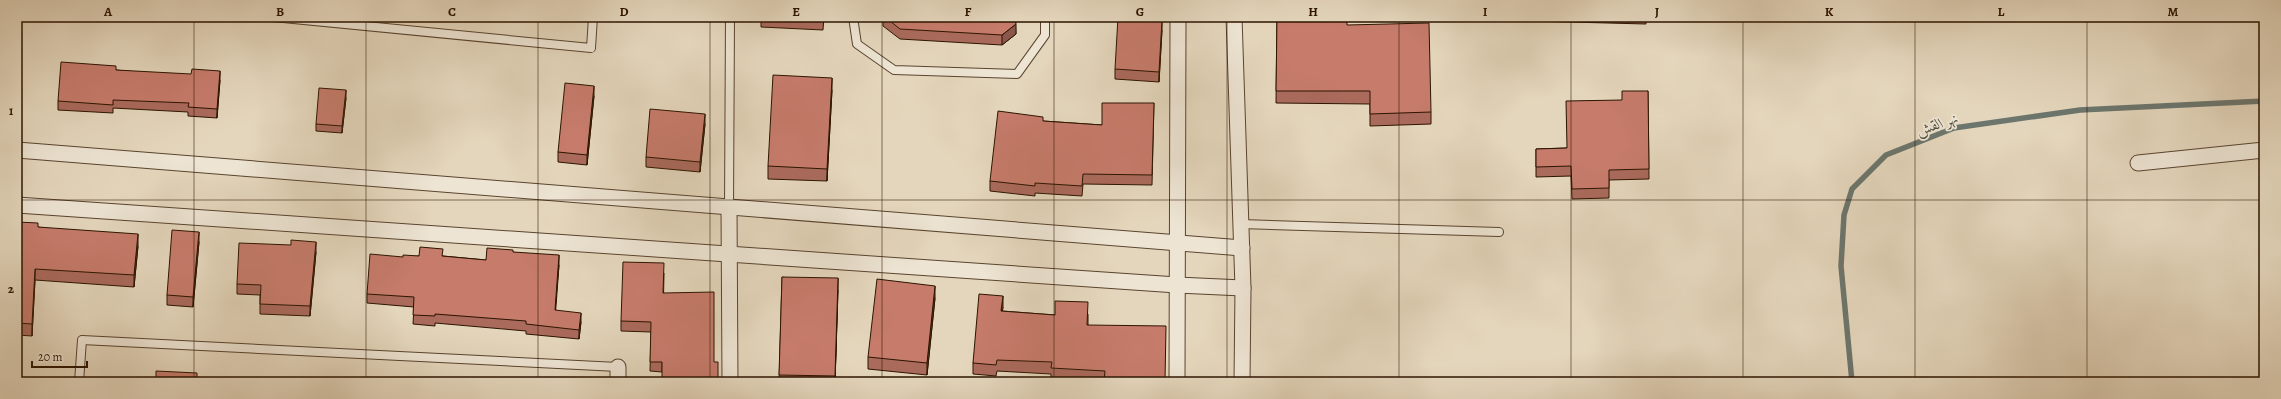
<svg xmlns="http://www.w3.org/2000/svg" width="2281" height="399" viewBox="0 0 2281 399" font-family="Alegreya,Amiri,serif">
	<rect width="100%" height="100%" fill="#e4d6bc"/>
	<filter id="stains"><feTurbulence type="fractalNoise" baseFrequency=".005" numOctaves="4"/><feColorMatrix values="0 0 0 0 .2 0 0 0 0 .09 0 0 0 0 .02 0 0 0 .5 -.17"/></filter>
	<radialGradient id="worn" r=".72"><stop offset=".6" stop-color="#630" stop-opacity="0"/><stop offset="1" stop-color="#630" stop-opacity=".3"/></radialGradient>
	<g fill="none" stroke-linecap="round" stroke-linejoin="round">
		<path stroke="#6c766d" stroke-width="5.5" d="M1852,382l-11,-116 3,-51 8,-26 34,-34 68,-27 126,-18 184,-9"/>
		<g stroke="#5a442f" stroke-width="10">
			<g id="lane">
				<path d="M273,17l318,31 2,-31"/>
				<path d="M853,17l4,27 37,26 123,4 28,-39v-18"/>
				<path d="M729,207l1,-190"/>
				<path d="M1241,224l258,8"/>
				<path d="M79,382l3,-42 536,27"/>
			</g>
		</g>
		<g stroke="#5a442f" stroke-width="17">
			<g id="street">
				<path d="M1234,17l9,271 -1,94"/>
				<path d="M17,150l1225,98"/>
				<path d="M2138,163l126,-13"/>
				<path d="M17,205l1160,80 66,3"/>
				<path d="M729,207l1,175"/>
				<path d="M618,382v-15"/>
				<path d="M1177,382l1,-365"/>
			</g>
		</g>
		<use href="#lane" stroke="#ede4d3" stroke-width="8"/>
		<use href="#street" stroke="#ede4d3" stroke-width="15"/>
	</g>
	<g fill="#aa6a5c" stroke="#2c1400">
		<path d="M761,17h63l-1,13 -62,-3z"/>
		<path d="M883,17h132l1,17 -14,11 -102,-6 -17,-13z"/>
		<path d="M1277,17l70,8 84,87v12l-61,2v-22l-94,-1z"/>
		<path d="M1492,17h154v7l-154,-4z"/>
		<path d="M1162,30l-3,52 -44,-3v-10z"/>
		<path d="M116,70l104,10 -3,38 -29,-2v-4l-75,-4v5l-55,-3v-9z"/>
		<path d="M832,90l-5,91 -59,-2v-13z"/>
		<path d="M1648,91l1,88 -40,1v18l-37,1 -1,-23 -35,1v-28l31,-1 55,-48z"/>
		<path d="M594,96l-7,69 -29,-3v-10z"/>
		<path d="M346,98l-4,35 -26,-2v-7z"/>
		<path d="M1154,103l-2,82 -69,-1 -1,12 -47,-3v3l-45,-5v-10l53,-60 59,4z"/>
		<path d="M705,124l-5,48 -54,-5v-10z"/>
		<path d="M17,222l21,5 100,19 -4,41 -99,-7 -3,56 -15,-1z"/>
		<path d="M199,242l-6,65 -26,-2v-10z"/>
		<path d="M316,252l-6,64 -50,-2v-19l-23,-1v-10z"/>
		<path d="M513,252l46,13 -4,45 26,12 -2,17 -53,-5v-3l-91,-8v3l-22,-2 1,-17 -47,-4v-9l36,-37 16,-1h24l43,4z"/>
		<path d="M664,273l-2,99 -12,-1 1,-39 -30,-1v-10z"/>
		<path d="M782,277l56,13 -3,92h-56z"/>
		<path d="M935,298l-8,77 -59,-6v-12z"/>
		<path d="M1003,307l-1,4 53,4 33,-1v11l77,57h-72l-42,-2v-6l-54,-3 -1,5 -23,-2v-11z"/>
	</g>
	<g fill="#8b564b" stroke="#2c1400">
		<path d="M1162,20v10l-3,52v-10z"/>
		<path d="M1016,24v10l-14,11v-10z"/>
		<path d="M220,71v9l-3,38v-9z"/>
		<path d="M832,78v12l-5,91v-12z"/>
		<path d="M594,86v10l-7,69v-10z"/>
		<path d="M346,90v8l-4,35v-7z"/>
		<path d="M705,114v10l-5,48v-10z"/>
		<path d="M199,232v10l-6,65v-10z"/>
		<path d="M138,234v12l-4,41v-12z"/>
		<path d="M316,242v10l-6,64v-10z"/>
		<path d="M559,255v10l-4,55v-10z"/>
		<path d="M35,269v11l-3,56v-12z"/>
		<path d="M838,278v12l-3,92z"/>
		<path d="M935,286v12l-8,77v-12z"/>
		<path d="M1003,296v11l-2,15v-11z"/>
		<path d="M581,313v9l-2,17v-9z"/>
	</g>
	<g fill="#c67b6b" stroke="#2c1400">
		<path d="M761,17h62v3z"/>
		<path d="M885,17h130l1,7 -14,11 -102,-6z"/>
		<path d="M1118,17l44,3 -3,52 -44,-3z"/>
		<path d="M1277,17h70v8l82,-2 2,89 -61,2v-23h-94z"/>
		<path d="M61,62l55,4v4l75,4 1,-5 28,2 -3,38 -29,-2 1,-4 -76,-3v5l-55,-4z"/>
		<path d="M773,75l59,3 -5,91 -59,-3z"/>
		<path d="M565,83l29,3 -7,69 -29,-3z"/>
		<path d="M319,88l27,2 -4,36 -26,-2z"/>
		<path d="M1622,91h26l1,78 -40,1v18l-37,1 -1,-23 -35,1v-18l31,-1 -1,-47 56,-1z"/>
		<path d="M1102,103h52l-2,72 -69,-1 -1,12 -47,-3v3l-45,-5 8,-70 45,6v4l59,4z"/>
		<path d="M650,109l55,5 -5,48 -54,-5z"/>
		<path d="M17,222l21,1v4l100,7 -4,41 -99,-6 -3,55 -15,-1z"/>
		<path d="M172,230l27,2 -6,65 -26,-2z"/>
		<path d="M291,240l25,2 -6,64 -50,-2 1,-19 -24,-1 2,-41 52,2z"/>
		<path d="M420,247l23,2 -1,7 44,4 1,-12 26,2v2l46,3 -4,55 26,3 -2,17 -53,-6v-3l-91,-7v2l-22,-1 1,-18 -47,-3 3,-40 33,3v-2l16,1z"/>
		<path d="M623,262l41,1 -1,30 51,-1v70h4v20h-56v-20h-12l1,-40 -30,-1z"/>
		<path d="M782,277l56,1 -3,98 -56,-1z"/>
		<path d="M877,279l58,7 -8,77 -59,-6z"/>
		<path d="M979,294l24,2 -2,15 54,4v-14l33,1 -1,23 79,1 -1,56h-61l1,-11 -54,-3 1,-6 -55,-2 -1,5 -23,-2z"/>
		<path d="M156,371l41,2v9h-41z"/>
	</g>
	<path fill="none" stroke="#2c1400" stroke-width="1" stroke-opacity="0.55" d="M194,17v365M366,17v365M538,17v365M710,17v365M882,17v365M1054,17v365M1227,17v365M1399,17v365M1571,17v365M1743,17v365M1915,17v365M2087,17v365M17,200h2247"/>
	<g text-anchor="middle" dominant-baseline="central" stroke-width="3.5" stroke-linejoin="round" paint-order="stroke">
		<g font-size="15" font-style="italic" fill="#514d3f" stroke="#ede4d3">
			<text transform="translate(1937 124) rotate(-18)">نهر القش</text>
		</g>
	</g>
	<rect width="2281" height="399" fill="none" stroke="#e4d6bc" stroke-width="44"/>
	<path d="M32 361v6h55v-6" fill="none" stroke="#2c1400" stroke-width="2"/>
	<text x="38" y="361" font-size="12" fill="#2c1400" stroke="#ede4d3" stroke-width="3" paint-order="stroke">20 m</text>
	<rect x="22" y="22" width="2237" height="355" fill="none" stroke="#2c1400" stroke-width="1.5"/>
	<g font-size="13" text-anchor="middle" font-weight="bold" fill="#2c1400">
		<text x="108" y="16">A</text>
		<text x="280" y="16">B</text>
		<text x="452" y="16">C</text>
		<text x="624" y="16">D</text>
		<text x="796" y="16">E</text>
		<text x="968" y="16">F</text>
		<text x="1140" y="16">G</text>
		<text x="1313" y="16">H</text>
		<text x="1485" y="16">I</text>
		<text x="1657" y="16">J</text>
		<text x="1829" y="16">K</text>
		<text x="2001" y="16">L</text>
		<text x="2173" y="16">M</text>
		<text x="11" y="115">1</text>
		<text x="11" y="293">2</text>
	</g>
	<rect width="100%" height="100%" filter="url(#stains)"/>
	<rect width="100%" height="100%" fill="url(#worn)"/>
</svg>
